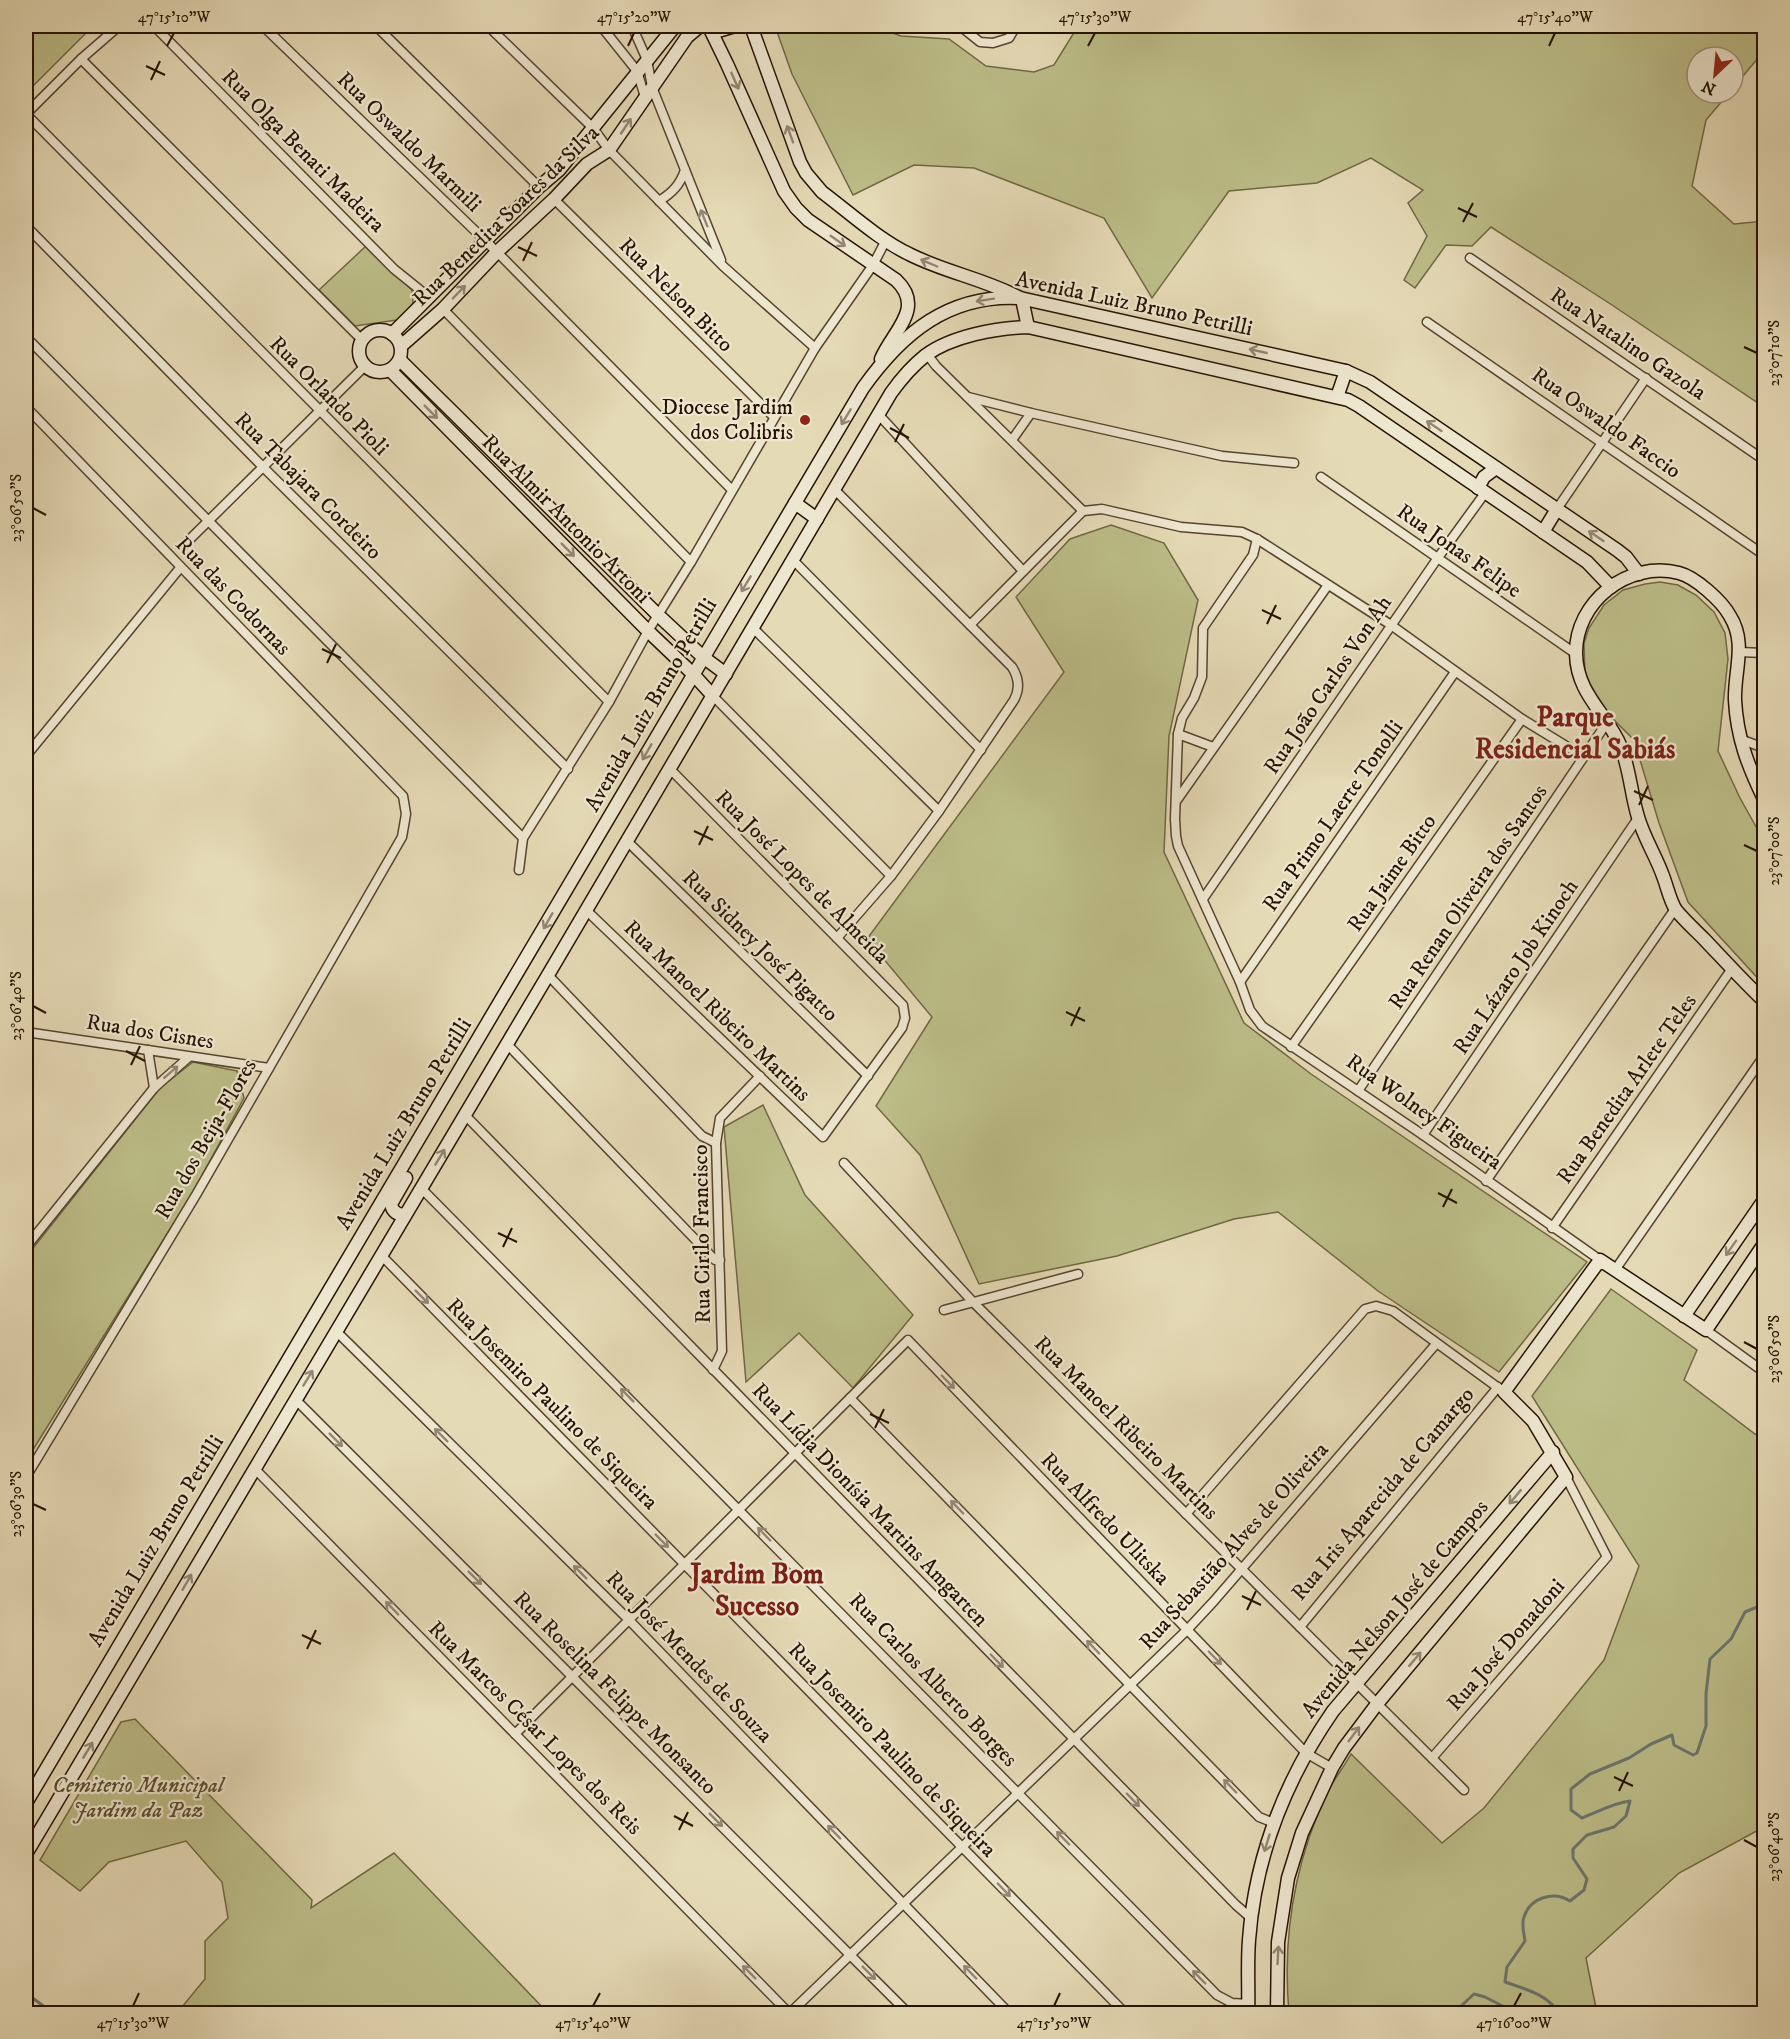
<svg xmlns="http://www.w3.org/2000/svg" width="1790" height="2039" viewBox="0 0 1790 2039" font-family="'IM FELL DW Pica',serif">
	<rect width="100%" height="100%" fill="#e5dab6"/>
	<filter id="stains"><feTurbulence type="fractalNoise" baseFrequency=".00333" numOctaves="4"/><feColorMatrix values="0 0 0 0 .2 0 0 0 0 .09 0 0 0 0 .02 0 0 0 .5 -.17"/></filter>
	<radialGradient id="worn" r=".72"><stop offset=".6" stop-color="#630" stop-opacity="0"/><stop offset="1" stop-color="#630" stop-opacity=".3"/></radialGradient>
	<g fill="#bcbd88" stroke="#706844" stroke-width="1.5">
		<path d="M26,26h67l-67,67z"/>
		<path d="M775,26h97l29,10 48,3 37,27 48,6 20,-7 24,-39h686v25l-31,37v-31h-36v36h32l-23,27 -14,66 42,38 30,-3v186l-152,-102 -121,-78 -19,19 -26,-1 -31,43 -11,-8 23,-44 -19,-33 15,-13 -52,-32 -54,25 -88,8 -77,107 -48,-80 -130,-50 -60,-3 -61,30 -61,-121z"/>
		<path d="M366,246l46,44 1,13 -4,7 -12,10 -42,6 -36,-36z"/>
		<path d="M1111,525l53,18 34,57 -29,136 -5,116 80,171 67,51 276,188 -88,110 -121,-81 -100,-79 -44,7 -117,37 -138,28 -59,-129 -44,-49 56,-89 -65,-78 197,-267 -48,-75 54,-58z"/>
		<path d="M1660,582l18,3 18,10 18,17 11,21 3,26 -10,92 22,47 24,43v144l-76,-83 -29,-79 -25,-83 -28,-28 -14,-19 -7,-17 -1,-33 5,-15 15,-23 19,-15 22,-6z"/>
		<path d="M193,1062l44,9 7,27 -51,94 -167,269v-204l134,-169z"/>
		<path d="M763,1105l42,90 108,120 -60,73 -54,-55 -53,49 -22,-255z"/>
		<path d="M1611,1289l86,61 -13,30 71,54 9,2v391l-85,46 -93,85 11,55h-308c-7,-78 5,-149 38,-220 7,-14 17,-26 24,-39l91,89 42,-35 120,-148 35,-94 -107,-170z"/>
		<path d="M135,1719l177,181 -1,8 83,-55 154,160h-371l28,-34v-38l23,-23 -6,-36 -36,-41 -77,21 -29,29 -40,-31 81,-138z"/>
	</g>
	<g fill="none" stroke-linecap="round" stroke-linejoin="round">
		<g stroke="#6c766e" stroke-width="3">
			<path d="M26,1993l28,21"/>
			<path d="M1456,2014l3,-6 15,-14 11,3 33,17"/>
			<path d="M1558,2014c-7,-19 -36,-26 -53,-32l2,-15 18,-26c-1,-8 -4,-17 -1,-24 6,-20 30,-26 46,-16l14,-11 3,-11 -14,-21v-9l14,-14 27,-8 12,-11 4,-15c-17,2 -32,11 -48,17l-11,-8v-21l19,-15 39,-16 22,-14 21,-9 2,10 19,10 4,-2 9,-27v-32l4,-35 21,-20 14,-27 12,-5 7,5"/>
		</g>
		<g stroke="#55442e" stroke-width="11">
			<g id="street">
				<path d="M119,26l-38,33 -55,55 583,588"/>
				<path d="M154,26l240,243 36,29"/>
				<path d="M263,26l234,226 235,238"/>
				<path d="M376,26l163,161"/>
				<path d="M488,26l105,102 16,22 114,116 92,82"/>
				<path d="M601,26l36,45 8,26"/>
				<path d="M632,26l15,34 5,27 69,173"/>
				<path d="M960,26l20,16 13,1 16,-5 7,-12"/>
				<path d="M81,59l281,281"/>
				<path d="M554,199l220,218"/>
				<path d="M659,201c13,-8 21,-16 26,-31"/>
				<path d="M26,226l236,240 306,303"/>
				<path d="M1470,258l294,202"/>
				<path d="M443,309l248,253"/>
				<path d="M1427,322l337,233"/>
				<path d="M26,337l497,501"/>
				<path d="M927,354l9,12 147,145"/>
				<path d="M968,397l63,16"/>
				<path d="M26,407l377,389 3,18 -4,23 -206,358 -170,282"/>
				<path d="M878,414l145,157"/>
				<path d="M1012,440l19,-27 191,43 72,7"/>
				<path d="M1321,477l255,177"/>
				<path d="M834,489l178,178c7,11 8,22 2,33l-75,111 -48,65 -54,62"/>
				<path d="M1557,509l89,-131"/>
				<path d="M1083,511l19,-2 79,18 61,5 15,7 134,86 131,94 62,38"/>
				<path d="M1257,539l-4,16 -50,73 -1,49 -8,21 -12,20 -4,16 -3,85 1,17 2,10 62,136 10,28 12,16 161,109 177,125"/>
				<path d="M184,545l181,-179"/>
				<path d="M793,560l188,190"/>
				<path d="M970,625l113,-114"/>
				<path d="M753,628l186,183"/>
				<path d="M1739,652l25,1"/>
				<path d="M713,696l178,180"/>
				<path d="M1178,734l35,13"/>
				<path d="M1740,739l24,9"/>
				<path d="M26,756l154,-188"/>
				<path d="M1177,800l151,-215"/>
				<path d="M627,841l241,235"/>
				<path d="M519,870l4,-32 86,-136 39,-71 43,-69 124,-214 58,-83 13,-25"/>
				<path d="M1203,899l234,-340 48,-66"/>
				<path d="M586,910l237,227 79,-109 3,-10 -2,-13 -233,-236"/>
				<path d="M548,975l154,161 14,7"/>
				<path d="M1240,982l215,-310"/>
				<path d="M26,1032l243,36"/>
				<path d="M507,1044l208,216h5"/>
				<path d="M1291,1047l231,-328"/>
				<path d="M148,1050l6,38"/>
				<path d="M1358,1091l248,-367"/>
				<path d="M465,1115l771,790 15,13"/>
				<path d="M1423,1135l215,-317"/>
				<path d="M844,1163l129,139 491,488"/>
				<path d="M1486,1181l189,-272"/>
				<path d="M421,1188l796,807 15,8 16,1"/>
				<path d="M1552,1228l179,-258"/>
				<path d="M26,1247l128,-159 35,-31"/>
				<path d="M381,1255l745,759"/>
				<path d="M1615,1270l149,-214"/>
				<path d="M944,1310l134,-36"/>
				<path d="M1706,1330l58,42"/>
				<path d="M336,1331l293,289 381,394"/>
				<path d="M713,1370l9,-19 -6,-208 4,-25 40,-42"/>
				<path d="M850,1398l409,419 15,6"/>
				<path d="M295,1399l614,615"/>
				<path d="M254,1468l536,546"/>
				<path d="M1186,1514l179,-205 11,-3 17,5 111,81"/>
				<path d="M1300,1627l198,-240"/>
				<path d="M515,1734l393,-394 398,413 26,15"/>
				<path d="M1432,1758l175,-201 -41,-80"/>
				<path d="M790,2013l397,-383 27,-29 222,-257"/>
			</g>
		</g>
		<g stroke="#251200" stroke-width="15">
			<g id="secondary">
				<path d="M705,26l13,5 17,-5"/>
				<path d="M751,26l49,136 6,11 16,19c28,21 56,47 87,62 37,19 77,25 113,45l6,28"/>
				<path d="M710,29l17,35 57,127 12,17 12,12 88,60c30,28 -4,52 -15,79"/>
				<circle cx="380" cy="351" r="21"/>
				<path d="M392,334l147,-147 20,-17 116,-144"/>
				<path d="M401,346l42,-37 54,-57 57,-53 33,-35 22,-14 78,-113 13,-11"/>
				<path d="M400,360l258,255 45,42 23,17"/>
				<path d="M390,370l258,261 45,43 20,22"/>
				<path d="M1337,397l9,-26"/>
				<path d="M1478,488l6,-11 12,-9"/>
				<path d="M795,503l22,16"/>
				<path d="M1543,532l14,-23"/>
				<path d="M1764,799c-16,-33 -27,-61 -29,-99 -1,-29 12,-57 -5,-84 -8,-15 -35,-39 -51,-43 -51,-13 -104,29 -103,81 1,41 31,59 45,93 9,23 10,47 17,70 6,21 18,39 25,59 4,10 7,25 13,34 8,10 19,20 28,29 20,21 39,42 60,62"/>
				<path d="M405,1214c-7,2 -13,-3 -14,-10l15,-26"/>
				<path d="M1684,1316l80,-116"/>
				<path d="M26,1803l837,-1415c39,-55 86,-94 157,-90l326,73 24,11 247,168 9,7 13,17"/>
				<path d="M26,1854l522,-879 343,-582c10,-14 21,-27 35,-38 26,-19 70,-27 102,-28l320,73 11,6 228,156 24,25"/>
				<path d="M1248,2014c1,-25 -1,-49 1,-74 6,-83 37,-161 84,-229l220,-259"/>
				<path d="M1277,2014l1,-72 10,-64 14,-45 30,-65 12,-20 33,-44 189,-227 -33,-56 -29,-29 96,-132 106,70 58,-86"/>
			</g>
		</g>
		<use href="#street" stroke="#eee7d0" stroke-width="8"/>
		<use href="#secondary" stroke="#eee7d0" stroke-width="12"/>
	</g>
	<defs><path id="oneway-shaft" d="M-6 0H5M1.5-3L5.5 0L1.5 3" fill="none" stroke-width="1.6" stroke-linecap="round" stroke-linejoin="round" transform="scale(1.5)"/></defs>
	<g stroke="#948772">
		<use href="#oneway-shaft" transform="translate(735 81) rotate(66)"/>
		<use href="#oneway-shaft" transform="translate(626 126) rotate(-56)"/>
		<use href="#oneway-shaft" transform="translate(790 134) rotate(-110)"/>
		<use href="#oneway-shaft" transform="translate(704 218) rotate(-112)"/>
		<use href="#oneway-shaft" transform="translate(838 241) rotate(35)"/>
		<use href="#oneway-shaft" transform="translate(929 263) rotate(-157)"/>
		<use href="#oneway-shaft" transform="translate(459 292) rotate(-46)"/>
		<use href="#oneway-shaft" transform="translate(985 300) rotate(171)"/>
		<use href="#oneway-shaft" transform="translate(1258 351) rotate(-167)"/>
		<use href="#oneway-shaft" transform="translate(431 412) rotate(45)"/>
		<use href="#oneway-shaft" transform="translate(846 417) rotate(121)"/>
		<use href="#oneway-shaft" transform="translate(1434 426) rotate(-146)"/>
		<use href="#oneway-shaft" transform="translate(1596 536) rotate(-146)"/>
		<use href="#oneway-shaft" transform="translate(568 550) rotate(45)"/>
		<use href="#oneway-shaft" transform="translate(746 584) rotate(121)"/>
		<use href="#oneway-shaft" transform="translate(647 752) rotate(120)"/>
		<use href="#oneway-shaft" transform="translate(548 921) rotate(120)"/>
		<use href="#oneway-shaft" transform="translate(171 1072) rotate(-41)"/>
		<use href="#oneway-shaft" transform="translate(440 1157) rotate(-59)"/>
		<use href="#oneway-shaft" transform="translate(1731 1248) rotate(125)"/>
		<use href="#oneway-shaft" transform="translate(422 1297) rotate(45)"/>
		<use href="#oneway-shaft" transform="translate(308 1378) rotate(-59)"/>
		<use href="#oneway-shaft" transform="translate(948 1382) rotate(46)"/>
		<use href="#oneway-shaft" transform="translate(627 1395) rotate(-135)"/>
		<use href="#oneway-shaft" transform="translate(441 1435) rotate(-135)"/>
		<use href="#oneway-shaft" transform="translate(336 1440) rotate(45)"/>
		<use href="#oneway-shaft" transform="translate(1515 1497) rotate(130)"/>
		<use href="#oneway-shaft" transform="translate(957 1507) rotate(-134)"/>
		<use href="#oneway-shaft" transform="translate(764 1534) rotate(-134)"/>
		<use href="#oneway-shaft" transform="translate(662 1541) rotate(45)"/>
		<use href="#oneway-shaft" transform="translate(580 1572) rotate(-135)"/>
		<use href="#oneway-shaft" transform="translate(475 1578) rotate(45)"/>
		<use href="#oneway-shaft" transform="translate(187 1582) rotate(-60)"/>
		<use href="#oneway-shaft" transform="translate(392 1608) rotate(-134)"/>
		<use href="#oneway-shaft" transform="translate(1093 1647) rotate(-134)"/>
		<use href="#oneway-shaft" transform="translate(1215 1658) rotate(46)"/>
		<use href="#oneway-shaft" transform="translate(1415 1659) rotate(-50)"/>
		<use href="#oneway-shaft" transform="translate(997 1661) rotate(46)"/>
		<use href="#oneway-shaft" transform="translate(1354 1734) rotate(-53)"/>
		<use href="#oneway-shaft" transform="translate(88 1750) rotate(-59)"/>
		<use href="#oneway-shaft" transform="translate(1230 1786) rotate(-134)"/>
		<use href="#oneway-shaft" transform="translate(1133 1800) rotate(46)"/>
		<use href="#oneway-shaft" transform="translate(716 1820) rotate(45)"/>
		<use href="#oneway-shaft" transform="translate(834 1832) rotate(-134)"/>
		<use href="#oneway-shaft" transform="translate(1063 1838) rotate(-134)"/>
		<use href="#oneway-shaft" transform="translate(1267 1843) rotate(107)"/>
		<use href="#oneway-shaft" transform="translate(1004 1890) rotate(46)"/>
		<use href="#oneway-shaft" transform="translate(1278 1955) rotate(-87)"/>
		<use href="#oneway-shaft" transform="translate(749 1972) rotate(-135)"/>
		<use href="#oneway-shaft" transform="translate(970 1972) rotate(-134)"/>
		<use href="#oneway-shaft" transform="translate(869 1973) rotate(45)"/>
		<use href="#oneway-shaft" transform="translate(1199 1977) rotate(-134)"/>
	</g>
	<path fill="none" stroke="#251200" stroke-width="2" d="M167,46l7,-13M628,46l6,-13M1088,46l7,-13M1549,46l6,-13M146,66l19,9M151,80l9,-19M1458,208l19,9M1463,222l10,-19M518,247l19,9M523,261l9,-19M1744,347l13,6M890,428l19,10M895,442l9,-18M33,508l13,7M1262,610l19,9M1267,624l9,-19M322,649l19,9M327,663l9,-19M1634,791l19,9M1639,805l9,-19M694,831l19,9M699,845l9,-19M1744,845l13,6M33,1006l13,7M1066,1012l19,9M1071,1026l9,-19M126,1051l19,10M131,1065l9,-19M1438,1193l19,10M1443,1207l9,-18M498,1233l19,9M503,1247l9,-19M1744,1342l13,7M870,1414l19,9M875,1428l9,-19M33,1504l13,6M1242,1596l19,9M1247,1610l9,-19M302,1635l19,9M307,1649l9,-19M1614,1777l19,9M1619,1791l9,-19M674,1816l19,10M679,1830l9,-18M1744,1840l13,7M133,2006l6,-13M593,2006l7,-13M1054,2006l6,-13M1514,2006l7,-13"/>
	<circle fill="#8f2418" stroke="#eee7d0" stroke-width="2" cx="805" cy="420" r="6"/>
	<g text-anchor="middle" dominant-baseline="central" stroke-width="4.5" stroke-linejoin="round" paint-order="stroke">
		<g font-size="22" fill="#251200" stroke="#eee7d0">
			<text transform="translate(409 142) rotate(44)">Rua Oswaldo Marmili</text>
			<text transform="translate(303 151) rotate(45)">Rua Olga Benati Madeira</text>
			<text transform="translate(506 216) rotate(-44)">Rua Benedita Soares da Silva</text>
			<text transform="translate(676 295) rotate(45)">Rua Nelson Bitto</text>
			<text transform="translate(1134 304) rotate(12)">Avenida Luiz Bruno Petrilli</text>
			<text transform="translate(1628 344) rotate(34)">Rua Natalino Gazola</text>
			<text transform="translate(329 396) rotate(45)">Rua Orlando Pioli</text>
			<text transform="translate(1606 423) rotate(35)">Rua Oswaldo Faccio</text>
			<text transform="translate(308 486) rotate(45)">Rua Tabajara Cordeiro</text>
			<text transform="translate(566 519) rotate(45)">Rua Almir Antonio Artoni</text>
			<text transform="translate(1459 551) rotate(35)">Rua Jonas Felipe</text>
			<text transform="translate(233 596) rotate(46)">Rua das Codornas</text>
			<text transform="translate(1328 685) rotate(-56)">Rua João Carlos Von Ah</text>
			<text transform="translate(651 705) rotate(-60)">Avenida Luiz Bruno Petrilli</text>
			<text transform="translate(1333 816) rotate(-55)">Rua Primo Laerte Tonolli</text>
			<text transform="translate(1392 873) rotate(-55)">Rua Jaime Bitto</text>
			<text transform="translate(802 877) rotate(45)">Rua José Lopes de Almeida</text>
			<text transform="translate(1468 897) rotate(-56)">Rua Renan Oliveira dos Santos</text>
			<text transform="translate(760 946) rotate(44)">Rua Sidney José Pigatto</text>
			<text transform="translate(1516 967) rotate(-56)">Rua Lázaro Job Kinoch</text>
			<text transform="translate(717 1011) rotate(44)">Rua Manoel Ribeiro Martins</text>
			<text transform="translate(150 1032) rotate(9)">Rua dos Cisnes</text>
			<text transform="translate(1627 1089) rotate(-55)">Rua Benedita Arlete Teles</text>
			<text transform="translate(1424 1112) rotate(35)">Rua Wolney Figueira</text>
			<text transform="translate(404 1124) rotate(-59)">Avenida Luiz Bruno Petrilli</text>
			<text transform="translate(206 1139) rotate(-60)">Rua dos Beija-Flores</text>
			<text transform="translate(702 1234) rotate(-91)">Rua Cirilo Francisco</text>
			<text transform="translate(552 1404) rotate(45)">Rua Josemiro Paulino de Siqueira</text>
			<text transform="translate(1126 1428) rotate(45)">Rua Manoel Ribeiro Martins</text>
			<text transform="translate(1383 1494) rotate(-50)">Rua Iris Aparecida de Camargo</text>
			<text transform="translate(870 1505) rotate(46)">Rua Lídia Dionísia Martins Amgarten</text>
			<text transform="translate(1105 1519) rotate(46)">Rua Alfredo Ulitska</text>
			<text transform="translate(156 1541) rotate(-59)">Avenida Luiz Bruno Petrilli</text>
			<text transform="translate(1234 1546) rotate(-48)">Rua Sebastião Alves de Oliveira</text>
			<text transform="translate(1395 1609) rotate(-50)">Avenida Nelson José de Campos</text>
			<text transform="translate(1506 1645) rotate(-49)">Rua José Donadoni</text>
			<text transform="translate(689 1657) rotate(46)">Rua José Mendes de Souza</text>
			<text transform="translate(933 1680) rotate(46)">Rua Carlos Alberto Borges</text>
			<text transform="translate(615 1693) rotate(45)">Rua Roselina Felippe Monsanto</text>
			<text transform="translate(535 1728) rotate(45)">Rua Marcos César Lopes dos Reis</text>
			<text transform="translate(892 1750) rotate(46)">Rua Josemiro Paulino de Siqueira</text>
		</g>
		<g font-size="22" fill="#251200" stroke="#eee7d0" text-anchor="end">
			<text x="793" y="407">Diocese Jardim<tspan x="793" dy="25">dos Colibris</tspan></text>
		</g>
		<g font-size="22" font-style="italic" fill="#5a4e30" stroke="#eee7d0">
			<text x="138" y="1785">Cemiterio Municipal<tspan x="138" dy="25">Jardim da Paz</tspan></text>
		</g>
		<g font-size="28" font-weight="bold" fill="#7a1f14" stroke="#eee7d0">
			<text x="1575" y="717">Parque<tspan x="1575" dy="32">Residencial Sabiás</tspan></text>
			<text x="757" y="1574">Jardim Bom<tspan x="757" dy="32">Sucesso</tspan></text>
		</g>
	</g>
	<rect width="1790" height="2039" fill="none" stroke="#e5dab6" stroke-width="66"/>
	<g transform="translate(1715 75) rotate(206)"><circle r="28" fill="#eee7d0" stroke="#9e927d" stroke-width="1.5"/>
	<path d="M0-4.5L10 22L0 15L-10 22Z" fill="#8f2418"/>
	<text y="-9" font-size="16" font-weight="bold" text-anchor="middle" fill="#251200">N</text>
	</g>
	<rect x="33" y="33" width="1724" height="1973" fill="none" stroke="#251200" stroke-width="2"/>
	<g font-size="15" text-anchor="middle" fill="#251200">
		<text x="174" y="22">47°15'10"W</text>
		<text x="634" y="22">47°15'20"W</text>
		<text x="1095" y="22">47°15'30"W</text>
		<text x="1555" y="22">47°15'40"W</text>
		<text transform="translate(1774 353) rotate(-90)" y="5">23°07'10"S</text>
		<text transform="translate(16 508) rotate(-90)" y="5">23°06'50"S</text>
		<text transform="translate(1774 851) rotate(-90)" y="5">23°07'00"S</text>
		<text transform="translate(16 1006) rotate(-90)" y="5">23°06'40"S</text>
		<text transform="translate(1774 1349) rotate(-90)" y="5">23°06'50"S</text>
		<text transform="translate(16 1504) rotate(-90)" y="5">23°06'30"S</text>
		<text transform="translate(1774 1847) rotate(-90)" y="5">23°06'40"S</text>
		<text x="133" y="2028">47°15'30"W</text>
		<text x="593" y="2028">47°15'40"W</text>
		<text x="1054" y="2028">47°15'50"W</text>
		<text x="1514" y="2028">47°16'00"W</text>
	</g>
	<rect width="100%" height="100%" filter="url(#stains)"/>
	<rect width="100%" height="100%" fill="url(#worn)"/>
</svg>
